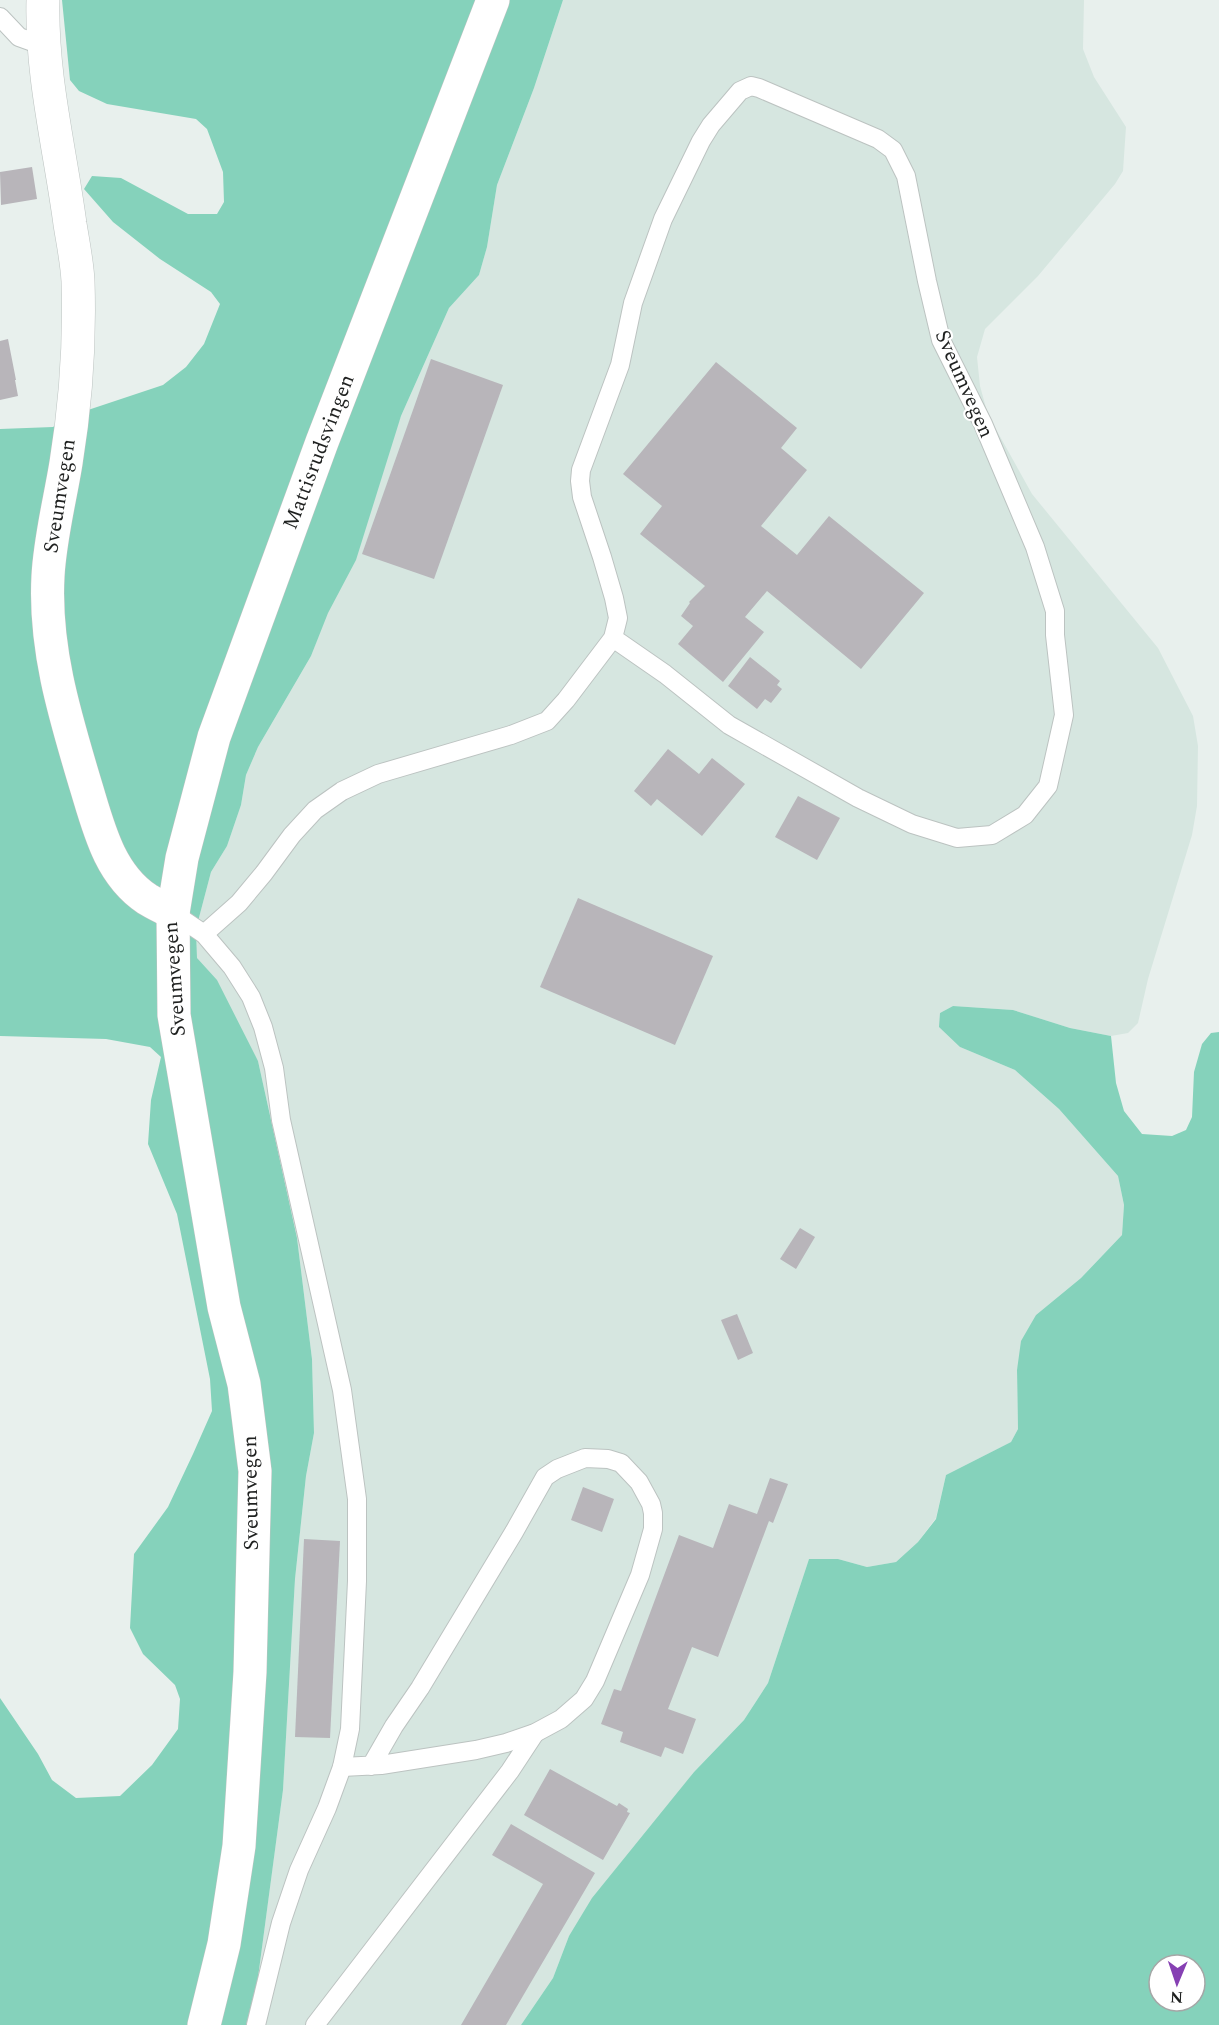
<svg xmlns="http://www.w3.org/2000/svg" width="1219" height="2025" viewBox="0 0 1219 2025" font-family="Spectral,serif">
	<rect width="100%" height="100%" fill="#e8f0ed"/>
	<path fill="#d6e6e0" d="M563,0h521l-1,49 11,28 32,50 -3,44 -8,13 -77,92 -53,53 -8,28 3,29 8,29 44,79 126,154 35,68 5,30 -1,60 -5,29 -44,144 -10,44 -10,10 -17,3 -41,-8 -57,-18 -60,-4 -13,7 20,34 55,23 44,39 59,67 6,29 -2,30 -41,43 -45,37 -19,55 1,59 -7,13 -65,33 -10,43 -18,24 -22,20 -29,5 -29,-8h-29l-41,124 -24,37 -50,52 -125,164 -16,42 -32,47h-275l9,-25 28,-210 12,-211 11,-103 8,-43 -2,-74 -15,-121 -39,-177 -61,-103 -1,-29 15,-57 16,-26 14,-41 5,-30 12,-28 53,-91 90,-240 48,-108 30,-33 8,-28 10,-62 37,-97z"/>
	<g fill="#85d2bb" fill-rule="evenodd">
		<path d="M62,0h501l-29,88 -37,97 -10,62 -8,28 -30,33 -48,108 -45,144 -28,53 -17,43 -53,91 -12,28 -5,30 -14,41 -16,26 -15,57 1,29 20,22 41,81 39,177 15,121 2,74 -8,43 -11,103 -12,211 -28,210 -9,25h-246v-327l38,56 14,26 24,18 44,-2 32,-31 26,-36 2,-30 -5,-14 -32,-31 -13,-26 4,-74 34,-47 25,-53 19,-43 -2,-32 -33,-165 -29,-70 3,-44 10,-43 -11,-10 -44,-8 -106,-3v-607l53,-2 11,-9 99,-33 23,-18 18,-23 16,-40 -9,-12 -51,-33 -47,-37 -29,-33 8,-13 29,2 67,36h29l7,-12 -1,-30 -16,-43 -11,-10 -89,-15 -28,-13 -9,-11z"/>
		<path d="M953,1006l60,4 57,18 41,8 5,47 8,28 18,23 30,2 14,-6 6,-13 2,-45 8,-28 9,-11 8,-1v993h-698l32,-47 16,-42 23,-38 102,-126 50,-52 24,-37 41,-124h29l29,8 29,-5 22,-20 18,-23 10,-44 65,-33 7,-13 -1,-59 4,-29 15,-26 45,-37 41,-43 2,-30 -6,-29 -59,-67 -44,-39 -55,-23 -21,-20 1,-14zM1159,1965h36v36h-36z"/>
	</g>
	<g fill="#b8b5ba">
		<path d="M32,167l5,32 -36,6 -1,-33z"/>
		<path d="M8,339l8,41h-1l3,16 -18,4v-59z"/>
		<path d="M431,359l72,26 -69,194 -72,-25z"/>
		<path d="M716,362l81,66 -16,20 26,22 -46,56 36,29 32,-39 95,77 -63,76 -94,-78 -22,26 19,15 -41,50 -45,-38 15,-18 -12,-10 9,-13 -1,-1 16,-16 -65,-52 22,-28 -39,-32z"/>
		<path d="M750,657l30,24 -3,4 5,4 -11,14 -6,-4 -8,10 -29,-23z"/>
		<path d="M668,749l31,25 13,-16 33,26 -43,52 -45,-37 -6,7 -17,-15z"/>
		<path d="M798,796l42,22 -23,42 -42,-23z"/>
		<path d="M578,898l135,58 -38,89 -135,-58z"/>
		<path d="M800,1228l15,9 -19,32 -16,-10z"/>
		<path d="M737,1314l16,39 -15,7 -17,-40z"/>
		<path d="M770,1478l18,6 -15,39 -4,-2 -51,136 -26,-10 -24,62 28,10 -13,35 -18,-7 -4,10 -41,-15 3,-10 -22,-8 13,-35 7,2 58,-156 34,13 16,-44 28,10z"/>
		<path d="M583,1487l31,12 -12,33 -31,-12z"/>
		<path d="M304,1539l36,2 -10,197 -35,-1z"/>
		<path d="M550,1769l67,37 2,-3 9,6 -1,3 3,1 -27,47 -79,-45z"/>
		<path d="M511,1824l84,49 -89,152h-45l82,-141 -51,-29z"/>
	</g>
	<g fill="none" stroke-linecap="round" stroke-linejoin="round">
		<g stroke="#bcc3c1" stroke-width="20">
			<g id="lane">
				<path d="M0,17l19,20 25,9"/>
				<path d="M173,913l31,21 28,33 19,30 12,30 11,41 7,52 61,270 15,109v82l-7,148 -8,38 -15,41 -28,62 -18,53 -25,102"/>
				<path d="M204,934l35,-31 25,-30 28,-38 23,-25 27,-19 36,-17 133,-39 36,-14 19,-21 47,-62 5,-20 -4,-20 -12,-41 -20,-60 -2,-16 1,-11 39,-105 13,-62 30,-84 38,-78 10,-16 29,-34 11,-5 8,2 119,51 15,11 13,26 21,105 14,59 42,84 52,123 20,64v24l9,80 -16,71 -23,29 -33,20 -35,3 -45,-14 -54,-26 -129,-73 -64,-51 -52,-36"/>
				<path d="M342,1767l39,-2 95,-15 30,-7 29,-10 26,-14 23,-20 11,-18 45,-106 13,-46v-16l-2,-9 -12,-22 -18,-19 -13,-4 -23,-1 -28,11 -12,8 -31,55 -94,156 -26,38 -23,40"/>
				<path d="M315,2025l195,-254 25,-38"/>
			</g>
		</g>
		<g stroke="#bcc3c1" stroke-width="34">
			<g id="street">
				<path d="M43,0c-2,76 17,149 27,224 3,19 7,38 8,57 2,61 -2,121 -12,182 -6,37 -16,75 -18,113 -4,72 17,140 37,207 13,42 23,90 62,116 8,5 17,9 26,14"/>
				<path d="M204,2025l20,-81 15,-98 11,-174 5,-201 -11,-87 -20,-77 -50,-292 -1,-102 9,-55 32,-121 108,-295 171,-442"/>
			</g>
		</g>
		<use href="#lane" stroke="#fff" stroke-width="18"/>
		<use href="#street" stroke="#fff" stroke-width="33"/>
	</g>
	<g text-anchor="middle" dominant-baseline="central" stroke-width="4.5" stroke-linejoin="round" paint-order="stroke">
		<g font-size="21" fill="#1f2120" stroke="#fff">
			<text transform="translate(964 384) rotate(66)">Sveumvegen</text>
			<text transform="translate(319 452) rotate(-69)">Mattisrudsvingen</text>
			<text transform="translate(60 496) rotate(-81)">Sveumvegen</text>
			<text transform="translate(175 979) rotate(-94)">Sveumvegen</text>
			<text transform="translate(251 1493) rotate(-91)">Sveumvegen</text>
		</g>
	</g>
	<g transform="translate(1177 1983) rotate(182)"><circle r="28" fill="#ffffff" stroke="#a5a6a6" stroke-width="1.5"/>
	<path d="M0-4.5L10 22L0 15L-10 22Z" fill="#8640b3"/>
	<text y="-9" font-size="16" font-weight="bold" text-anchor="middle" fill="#1f2120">N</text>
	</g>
</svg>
